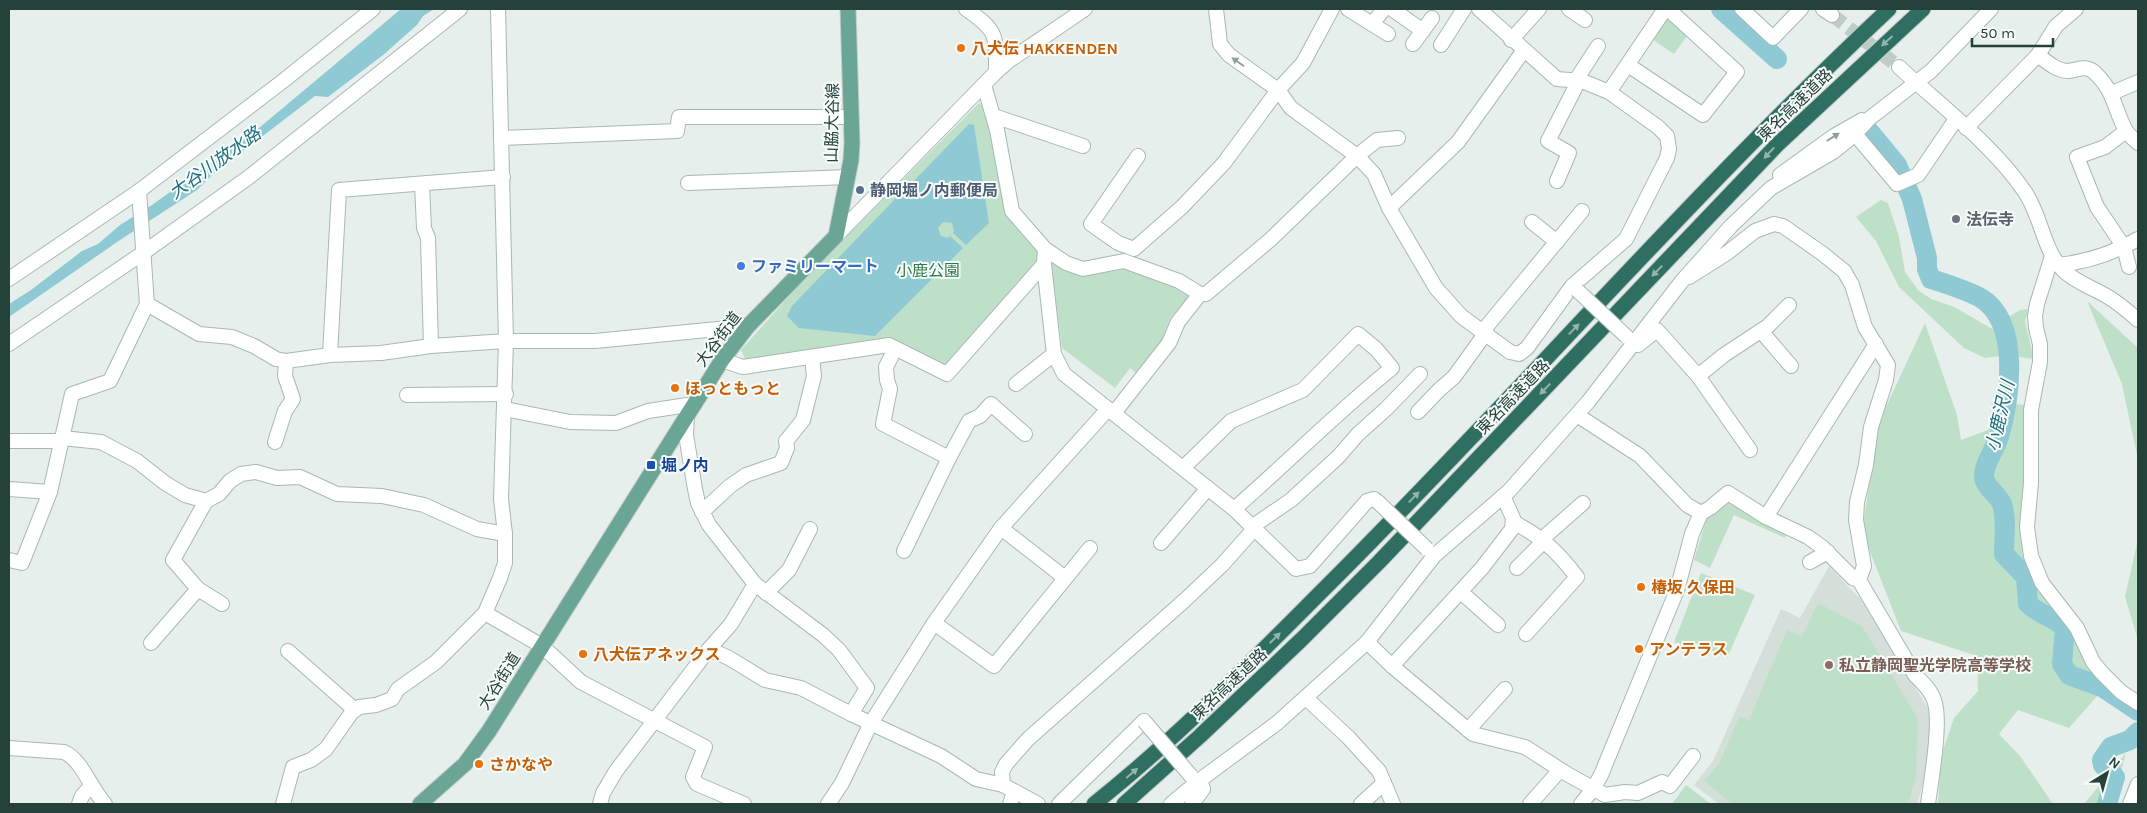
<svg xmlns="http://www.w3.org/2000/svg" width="2147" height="813" viewBox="0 0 2147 813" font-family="Karla,'Noto Sans JP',sans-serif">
	<rect width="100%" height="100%" fill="#e6efeb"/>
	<path fill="#d4dfda" d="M1829,566l32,34 70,113 -6,64 -8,27h-198l-25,-19 19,-24 68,-152 19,9z"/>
	<g fill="#bfe0c8">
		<path d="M1664,20h6l17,16 -13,18 -22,-15z"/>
		<path d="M979,103l6,5 15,60 42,90 -92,112 -66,-31 -138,22 -5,-11 66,-74z"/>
		<path d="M1881,200l7,3 11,34 6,35 13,18 13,9 23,8 42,24 4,25 -15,2 -21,-10 -65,-61 -23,-46 -20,-24z"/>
		<path d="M1051,263l13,8 19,5 41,-7 51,18 15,8 -19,22 -9,23 -26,33 -6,-5 -15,20 -53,-40z"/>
		<path d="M2087,301l51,47v112l-16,-76z"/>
		<path d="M2028,309l-3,13 9,37 -23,-3 -6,-37 15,-9z"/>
		<path d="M1925,323l32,92 4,25 27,-10 4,-28 34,3 -5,137 29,66 25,27 11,23 13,36 -30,34 -51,-18 -19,24 21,22 33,48h-115l3,-48 13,-38 24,-27 -1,-35 -76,-25 -39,-100 17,-109z"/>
		<path d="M1728,502h7l53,31 -3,5 -51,-23 -24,53 -16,-8 13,-42z"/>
		<path d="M2138,539v101l-13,-43z"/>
		<path d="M1701,573l54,22 -28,63 -32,-15 -5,6 -16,-7z"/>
		<path d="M1818,603l44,23 56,93 -2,58 -8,27h-176l-28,-23 16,-19 19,-45 10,3 38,-90 15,6z"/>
		<path d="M2126,753l-14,51h-28z"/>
		<path d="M1686,785l25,19h-39z"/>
	</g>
	<g fill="#8ec9d4">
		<path d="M401,9h33l-11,7 -6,9 -34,30 -55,42 -13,-1 -102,78 -16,16 -77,50 -111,77v-13l22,-14 51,-39 16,-7 22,-19 32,-20 107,-77z"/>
		<path d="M969,124l5,1 15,98 -23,22 -13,-12 1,-2 -2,-8 -9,-1 -5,6 3,8 7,2 2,-2 13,12 -88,88 -76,-8 -12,-12 5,-10 104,-108c6,-1 10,-3 10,-9z"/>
	</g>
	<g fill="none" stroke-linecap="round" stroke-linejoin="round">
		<g stroke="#8ec9d4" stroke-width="20">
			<path d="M1721,9l56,50"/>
			<path d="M1869,131l28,34 15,34 15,59v11l4,10c16,5 35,11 50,19 40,25 29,100 18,139 -4,13 -15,25 -15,39 0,11 14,18 18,28 5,15 2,34 2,50l22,23 2,27c12,11 25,12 37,24l-3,36 7,11 33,12 36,24"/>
			<path d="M2107,804l8,-27 -12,-12 -1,-5 9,-13 19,-7 8,-8"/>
		</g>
		<path stroke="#bfccc8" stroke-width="14" stroke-dasharray="14 7" stroke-linecap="butt" d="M1832,15l67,52"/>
		<g stroke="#a8b8b2" stroke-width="16">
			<g id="minor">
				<path d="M966,9c32,22 30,26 30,63"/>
				<path d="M1216,9l4,35 9,11 49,35 13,18 66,48 17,18 15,34 47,80 25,28 49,36 9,2 8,-6 45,-62 54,-47 41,-81 2,-9 -2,-13 -9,-9 -49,-35 -27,-11 -25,-2 -78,-70"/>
				<path d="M1348,9l40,25"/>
				<path d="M1392,9l31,22"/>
				<path d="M1569,9l16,11"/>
				<path d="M1742,9l31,29 28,-29"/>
				<path d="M1823,9l9,6"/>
				<path d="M1372,24l12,-15"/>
				<path d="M1511,40l28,-31"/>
				<path d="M1413,44l19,-26"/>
				<path d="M1441,45l23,-36"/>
				<path d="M2038,55c9,7 19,16 30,16 10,-1 17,-6 26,1 20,18 20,36 31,57 3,6 9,10 13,14"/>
				<path d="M1628,65l75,50 34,-43 -69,-63"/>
				<path d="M1899,67c41,38 95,79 126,125 17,25 17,56 38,78 12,12 28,17 42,25 12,7 23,16 33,25"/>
				<path d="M984,85l13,45 15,81 33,38 21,14 17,6 41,-8 55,20 21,13 -22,28 -9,21 -55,70"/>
				<path d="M1609,92l56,-83"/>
				<path d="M2112,93l26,-11"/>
				<path d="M994,116l89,30"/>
				<path d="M1966,128l72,-73 18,-29 20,-17"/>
				<path d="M2126,131l-21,16 -28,10 20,50 27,40 5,20"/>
				<path d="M1855,134l42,50 21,-9 38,-56"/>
				<path d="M501,138l176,-7 2,-14h172"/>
				<path d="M1138,156l-47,68 27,19 16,6 48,-42 42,-44 54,-73 25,-27 29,-54"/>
				<path d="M1780,175l54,-39 28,-16"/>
				<path d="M1557,181l12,-28 -21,-12 27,-53 1,-8 22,-34"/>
				<path d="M688,183l160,-6"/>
				<path d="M422,184l2,44 4,10 3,108"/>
				<path d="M1389,208l69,-66 66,-92"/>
				<path d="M1532,222l25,20"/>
				<path d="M836,236l160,-164 14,-12 75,-51"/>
				<path d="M1045,249l-1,15 10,90 10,20 170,135 62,60 14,-3 57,-65 7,-2 4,3"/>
				<path d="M2052,256l-15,48 -2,12 1,12 4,16v18l-9,48v73l-4,44 4,29 11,27 35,45 16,34 9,11 19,19 17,11"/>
				<path d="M2058,265c30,-3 54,-11 80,-26"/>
				<path d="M1689,277l38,-24 28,-22 19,-7 9,2 40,28 21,17 8,14 13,42 23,38 -2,15 -15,47 -5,38 -9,37 -1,18 8,46 -5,14"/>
				<path d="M9,279l130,-88 144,-110 90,-72"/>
				<path d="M1200,294h6l65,-55 86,-83 20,-16 21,-2"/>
				<path d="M147,304l52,30 33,3 22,9 22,13 10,2 44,-6 51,-2 50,-7 75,-5h89l153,-15"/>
				<path d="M1761,331l30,35"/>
				<path d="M1636,343l2,2 19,-15 41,46 52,74"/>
				<path d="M9,344l134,-91 106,-76 211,-168"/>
				<path d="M895,349l-9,18 1,13 3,9 -7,35 66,34"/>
				<path d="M330,355l9,-165 164,-13"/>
				<path d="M722,360l21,7 146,-22 58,29 97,-110"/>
				<path d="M1698,376l26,-21 44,-29 21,-21"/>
				<path d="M1016,384l38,-30"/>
				<path d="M407,395l99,-1"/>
				<path d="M505,409l65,13 46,1 32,-12 46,-7"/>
				<path d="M1418,412l21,-22 15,-13 31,-43 2,-8 95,-115"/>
				<path d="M687,414l-1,21 9,54 3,14 11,22 46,59 68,51 16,15 28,38 -16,26"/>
				<path d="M1577,415l63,41 47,49 14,8 9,-5 18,-15 38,24 42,20 14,10 31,31 6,2 56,95c7,7 16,15 19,25 8,20 -3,81 -6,104"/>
				<path d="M62,438l39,4 36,19 28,22 20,12 21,6 13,-7 11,-13 11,-7 15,-2 21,6 23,-1 37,17 45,2 42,9 53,24 28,5"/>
				<path d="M9,441h52"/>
				<path d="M275,442l10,-31 8,-12 -8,-23 1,-15"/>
				<path d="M1183,468l48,-47 72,-31 55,-56 18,15 16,19c-55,44 -105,95 -158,141"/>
				<path d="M9,489l41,3"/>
				<path d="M702,512l28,-26 16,-11 35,-12 6,-15 -1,-7 17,-21 11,-44 -2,-19"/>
				<path d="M1766,517l110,-173"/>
				<path d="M1513,522c29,15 44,29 64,55l-51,57"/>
				<path d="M1253,526l38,-26 47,-43 20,-23 28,-25 34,-35"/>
				<path d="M1001,528l64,50"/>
				<path d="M1542,539l41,-36"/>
				<path d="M1161,543l47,-55"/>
				<path d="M904,551l45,-93 20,-37 11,-5 11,-12 34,30"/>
				<path d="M9,560l13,3 28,-71 22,-98 38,-13 37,-77 -8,-113"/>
				<path d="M1810,562l18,-10"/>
				<path d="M1517,568l27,-27"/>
				<path d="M198,589l24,15"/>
				<path d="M1461,592l37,33"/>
				<path d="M766,593l23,-23 21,-41"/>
				<path d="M485,613l57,33 39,36 124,65 -12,30 4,7 47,20"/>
				<path d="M934,623l60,43 96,-118"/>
				<path d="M1367,642l25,24 81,68 52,13 42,27 38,21 20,-3 13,1 24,-11 8,4 23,-30"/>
				<path d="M151,643l47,-54 -25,-29 33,-59"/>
				<path d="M709,649l20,9 36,22 36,8 50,26 90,42 35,23 27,6 35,19"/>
				<path d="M288,651l67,59"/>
				<path d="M1392,666l90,-98 30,-39 1,-11 -10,-22"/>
				<path d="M1306,698l42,39 31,34 14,33"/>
				<path d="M1468,730l37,-41"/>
				<path d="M9,748l55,4c18,8 27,37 41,52"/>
				<path d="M1003,785l-1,-13 4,-8 22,-25 157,-139 37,-35 33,-37"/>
				<path d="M79,804l3,-8 9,-10"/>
				<path d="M283,804l10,-37 18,-7 15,-11 26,-37 7,-5 17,-2 16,-6 6,-10 38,-27 49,-49 15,-35 5,-15v-29l-4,-35 5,-158 -8,-332"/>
				<path d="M600,804l3,-11 13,-22 93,-122 22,-25 24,-40"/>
				<path d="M828,804l14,-21 29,-60 63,-100 67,-95 107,-119"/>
				<path d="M1010,804l4,-12"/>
				<path d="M1059,804l85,-83"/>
				<path d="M1171,804l29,-24 77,-57 90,-81 67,-86 75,-65 79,-89 94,-121 49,-55 40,-38 62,-36 20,-16 17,-18 61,-47 60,-62"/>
				<path d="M1192,804l11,-15 -3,-9"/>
				<path d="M1361,804l23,-21"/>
				<path d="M1530,804l30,-34"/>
				<path d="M1581,804l12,-15 8,-14 76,-185 15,-56 9,-21"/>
				<path d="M2130,804l8,-20"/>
			</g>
		</g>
		<g stroke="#c2cac8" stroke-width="17">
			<path id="major" d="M420,804l45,-40 24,-33 233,-371 26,-34 88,-90 15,-76 1,-17 -4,-134"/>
		</g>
		<g stroke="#c2cac8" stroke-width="17">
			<g id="highway">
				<path d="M1094,804c83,-66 156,-141 231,-216 191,-190 367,-395 564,-579"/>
				<path d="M1124,804l76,-68 102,-97 77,-77 399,-418 145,-135"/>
			</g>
		</g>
		<use href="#minor" stroke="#fff" stroke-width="14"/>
		<use href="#major" stroke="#6aa596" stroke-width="15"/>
		<use href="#highway" stroke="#2f6f62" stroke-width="15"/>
		<g stroke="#a8b8b2" stroke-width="16" stroke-linecap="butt">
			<g id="minor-bridge">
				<path d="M1577,290l50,47"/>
				<path d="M1378,502l49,47"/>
				<path d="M1144,721l47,55"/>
			</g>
		</g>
		<use href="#minor-bridge" stroke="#fff" stroke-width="14"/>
	</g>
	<defs><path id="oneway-solid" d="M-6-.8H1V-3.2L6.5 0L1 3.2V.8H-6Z" transform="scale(1.25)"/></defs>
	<g fill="#93b5ae">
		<use href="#oneway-solid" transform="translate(1887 41) rotate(138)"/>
		<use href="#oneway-solid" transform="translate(1769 153) rotate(133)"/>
		<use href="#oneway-solid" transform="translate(1657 271) rotate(134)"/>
		<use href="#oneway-solid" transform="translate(1574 329) rotate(-46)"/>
		<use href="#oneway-solid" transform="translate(1545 389) rotate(134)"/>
		<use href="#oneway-solid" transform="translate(1414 497) rotate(-46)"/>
		<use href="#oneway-solid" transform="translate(1275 638) rotate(-45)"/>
		<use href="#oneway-solid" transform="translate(1132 773) rotate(-41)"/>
	</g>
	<g fill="#92a09c">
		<use href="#oneway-solid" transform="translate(1238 62) rotate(-145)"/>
		<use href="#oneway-solid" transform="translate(1833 137) rotate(-32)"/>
	</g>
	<g fill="#e8710a" stroke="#f7fbf9" stroke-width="2">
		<circle cx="961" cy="48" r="5"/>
		<circle cx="675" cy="388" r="5"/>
		<circle cx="1641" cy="587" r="5"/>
		<circle cx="1639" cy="649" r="5"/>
		<circle cx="583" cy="654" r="5"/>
		<circle cx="479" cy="764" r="5"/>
	</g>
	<circle fill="#5c6f8a" stroke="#f7fbf9" stroke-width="2" cx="860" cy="190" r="5"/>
	<circle fill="#6b7280" stroke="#f7fbf9" stroke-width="2" cx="1956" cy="219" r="5"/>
	<circle fill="#3f7fe0" stroke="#f7fbf9" stroke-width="2" cx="741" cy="266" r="5"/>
	<rect fill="#1a4fb4" stroke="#f7fbf9" stroke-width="2" x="646" y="460" width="10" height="10" rx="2.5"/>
	<circle fill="#8d6e63" stroke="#f7fbf9" stroke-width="2" cx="1829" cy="665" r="5"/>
	<g text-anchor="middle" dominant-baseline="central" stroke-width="4" stroke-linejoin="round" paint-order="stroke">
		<g font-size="16" font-weight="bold" fill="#c56008" stroke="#f7fbf9" text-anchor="start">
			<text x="971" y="48">八犬伝 HAKKENDEN</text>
			<text x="685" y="388">ほっともっと</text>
			<text x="1651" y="587">椿坂 久保田</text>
			<text x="1649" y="649">アンテラス</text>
			<text x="593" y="654">八犬伝アネックス</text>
			<text x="489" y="764">さかなや</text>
		</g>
		<g font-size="16" fill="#24423a" stroke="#f7fbf9">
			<text transform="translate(1795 105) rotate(-44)">東名高速道路</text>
			<text transform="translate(832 123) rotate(-89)">山脇大谷線</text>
			<text transform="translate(718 339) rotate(-53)">大谷街道</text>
			<text transform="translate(1513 397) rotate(-46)">東名高速道路</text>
			<text transform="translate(499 681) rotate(-58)">大谷街道</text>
			<text transform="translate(1229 684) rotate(-43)">東名高速道路</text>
		</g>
		<g font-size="16" font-weight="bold" fill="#4e5e75" stroke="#f7fbf9" text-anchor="start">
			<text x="870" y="190">静岡堀ノ内郵便局</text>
		</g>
		<g font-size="16" font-weight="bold" fill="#5b616d" stroke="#f7fbf9" text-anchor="start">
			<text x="1966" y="219">法伝寺</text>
		</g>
		<g font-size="16" font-weight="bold" fill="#366cbe" stroke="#f7fbf9" text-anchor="start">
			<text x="751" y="266">ファミリーマート</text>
		</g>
		<g font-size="16" fill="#2d7a4b" stroke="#f7fbf9">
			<text x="928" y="270">小鹿公園</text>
		</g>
		<g font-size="16" font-weight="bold" fill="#164399" stroke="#f7fbf9" text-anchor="start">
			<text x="661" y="465">堀ノ内</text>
		</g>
		<g font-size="16" font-weight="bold" fill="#785e54" stroke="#f7fbf9" text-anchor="start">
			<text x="1839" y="665">私立静岡聖光学院高等学校</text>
		</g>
		<g font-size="18" font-style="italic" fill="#1c6f80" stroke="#f7fbf9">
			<text transform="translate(215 163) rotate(-36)">大谷川放水路</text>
			<text transform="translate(2000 416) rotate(-77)">小鹿沢川</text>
		</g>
	</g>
	<rect width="2147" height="813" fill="none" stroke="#24423a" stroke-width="20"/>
	<g transform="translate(2107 773) rotate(37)" stroke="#f7fbf9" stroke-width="4" paint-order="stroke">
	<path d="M0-4L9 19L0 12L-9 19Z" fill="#24423a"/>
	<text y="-8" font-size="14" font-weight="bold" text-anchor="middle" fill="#24423a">N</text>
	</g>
	<path d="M1972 38v8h81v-8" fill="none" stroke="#24423a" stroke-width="2.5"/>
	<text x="1980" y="38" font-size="15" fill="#24423a" stroke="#f7fbf9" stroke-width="4" paint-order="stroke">50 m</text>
</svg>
